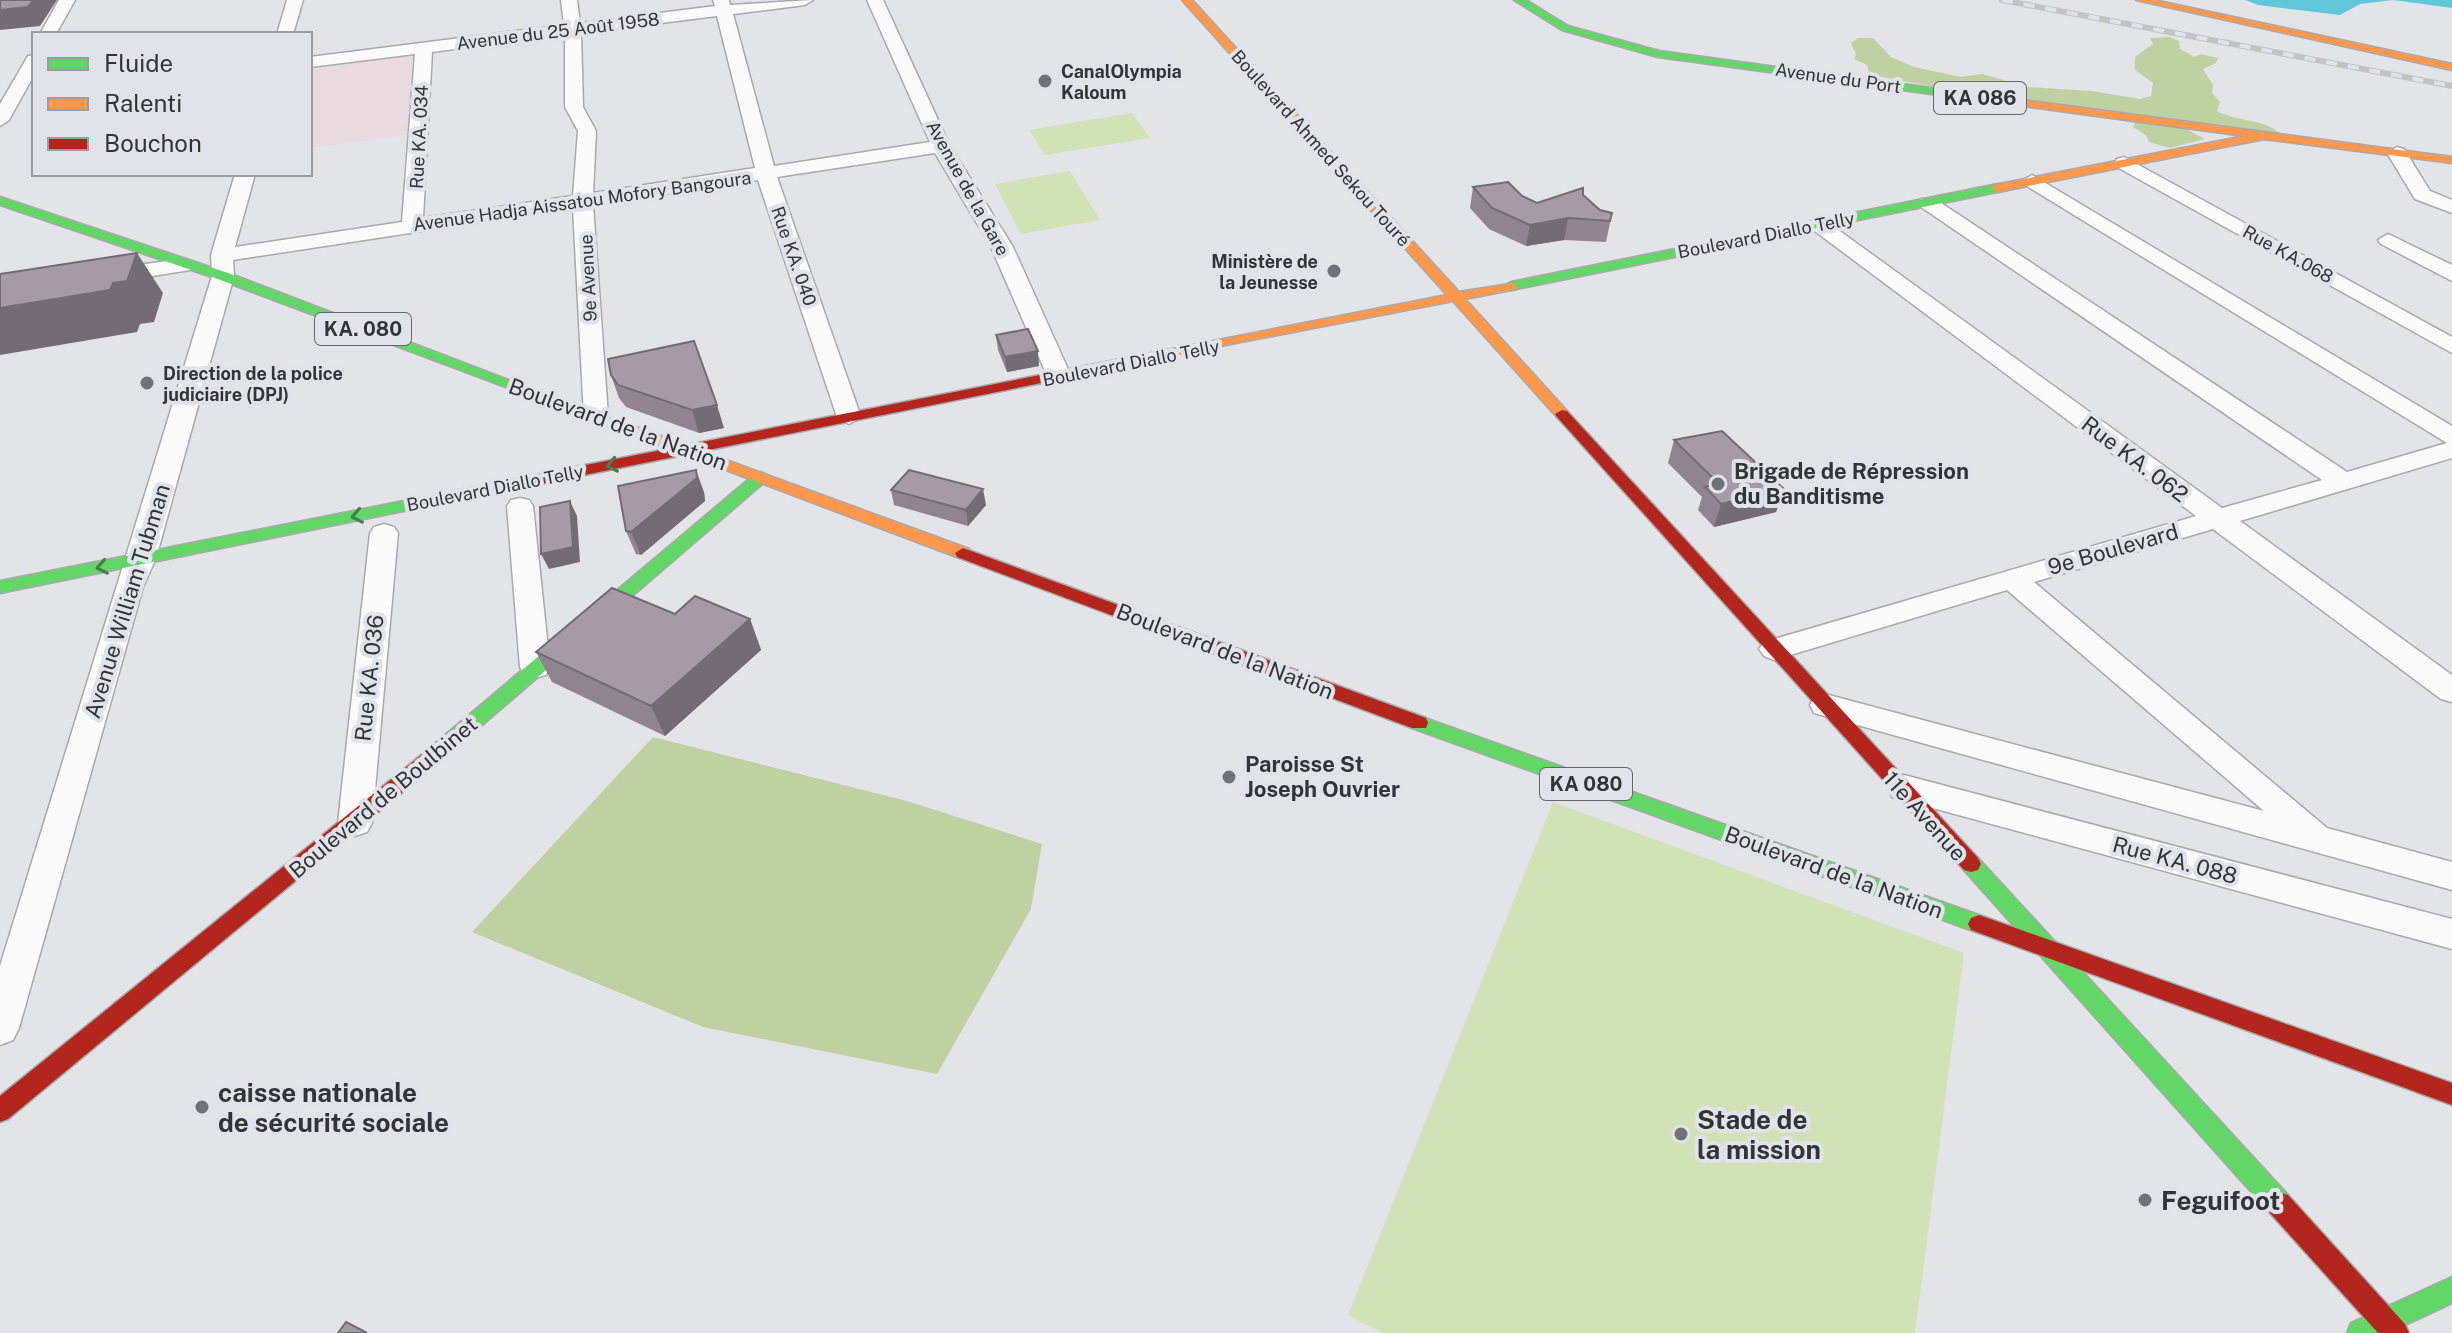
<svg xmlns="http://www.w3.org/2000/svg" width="2452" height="1333" viewBox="0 0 2452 1333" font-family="'Public Sans',sans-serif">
	<rect width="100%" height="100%" fill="#e3e4e8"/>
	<path fill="#e8dade" d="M417,55l-5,79 -102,14v-79z"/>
	<g fill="#d1e2b6">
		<path d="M1132,113l18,25 -105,17 -16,-25z"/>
		<path d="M1070,171l30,49 -79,14 -26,-50z"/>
		<path d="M1553,802l411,151 -49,380h-533l-34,-18z"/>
	</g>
	<g fill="#bfd0a2">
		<path d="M2170,37l9,4 1,8 14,8 7,-3 17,4 -2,5 -13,6 10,16 -1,8 8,9 -3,9c20,11 44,7 63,22l-94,-4 19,10 -35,9 -21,-6 -3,-7 -13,-8 2,-4 -255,-46 -11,-4 -2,-8 -13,-6 2,-5 -5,-11 7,-5h15l18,19 23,10 47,10 21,-3 46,13 63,4 49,8 11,-3 2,-13 -18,-13v-13l18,-13 -3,-6z"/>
		<path d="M653,737l254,64 135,43 -11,65 -94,165 -234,-47 -231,-95z"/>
	</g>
	<path fill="#62c7d8" d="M2245,0h207v8l-59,-8 -33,4 -20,11 -82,-10z"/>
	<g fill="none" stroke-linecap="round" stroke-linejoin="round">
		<g stroke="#a9a9ac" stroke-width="3">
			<g id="street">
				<path d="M59,0h16l-19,34h-16z"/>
				<path d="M287,0h16l-10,34h-16z"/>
				<path d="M561,0h16l3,23 135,-17 -2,-6h16l1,5 83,-5 -8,5 -72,9 41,152 156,-24 -63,-142h16l67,146 63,101 59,131 -12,7 -12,-7 -57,-131 -56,-94 -158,24 84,240 -12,7 -12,-7 -79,-237 -165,25 15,211 -12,7 -12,-7 -11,-208 -340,52 1,16 -78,282 -13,29 -124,441 -6,12 -13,5v-79l212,-690 -1,-21 24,-81h20l-20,73 167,-25 13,-168 -105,13v-10l254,-32zM717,16l38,152 -162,25 3,-62 -13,-24 -2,-74zM565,35v72l13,24 -5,65 -150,22 9,-166z"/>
				<path d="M34,55v20l-25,45 -9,6v-22l28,-48z"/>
				<path d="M2397,147l7,2 26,42 22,9v13l-37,-14 -28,-46z"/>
				<path d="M2124,157l328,180v16l-335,-186 -3,-4 3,-4z"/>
				<path d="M2032,175l420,251v32l-212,63 212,154v27l-11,-3 -228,-170 -179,53 293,246 125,34v28l-638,-177 -4,-8 4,-8 11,-3 439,117 -257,-221 -233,70 -10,-4 -5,-7 5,-7 432,-126 -384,-287 -3,-4 3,-4h14l396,287 100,-28 -401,-273 -3,-4 3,-4h14l412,273 100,-29 -422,-258 -3,-4z"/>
				<path d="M2388,234l64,31v16l-71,-37 -3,-4z"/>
				<path d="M182,259l11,6 -3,5 -81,13 -11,-7 11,-7z"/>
				<path d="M520,498l9,2 4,6 17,161 -4,8 -11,3 -11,-3 -4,-8 -13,-161 4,-6z"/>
				<path d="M384,524l10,3 4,6 -26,290 -5,9 -12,4 -12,-4 -5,-9 32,-290 4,-6z"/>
				<path d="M1904,775l548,144v30l-560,-152 -4,-9 4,-9z"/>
			</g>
		</g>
		<g stroke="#a9a9ac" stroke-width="3">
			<g id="fast">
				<path d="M1514,0h12l42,26 91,25 280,38 5,3 -5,3 -281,-38 -96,-27z"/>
				<path d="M1998,184l6,4 -2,3 -491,99 -7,-4 7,-4z"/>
				<path d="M0,197l228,76 396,151 -7,4 -5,-1 -394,-148 -218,-74z"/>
				<path d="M761,472l8,5 -2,3 -328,282h-14l-3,-5 3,-5 330,-278z"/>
				<path d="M530,476l8,5 -2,3 -536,109v-12z"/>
				<path d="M1419,716l568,202 3,6 -3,6 -8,3 -567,-205 -2,-5 2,-5z"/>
				<path d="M1971,856l7,2 310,337 3,9 -3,9 -9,3 -9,-3 -306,-343 -3,-6 3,-6z"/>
				<path d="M2452,1277v26l-64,30h-41l4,-10z"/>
			</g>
		</g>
		<g stroke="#a9a9ac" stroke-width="3">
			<g id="slow">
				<path d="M1182,0h10l267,292 57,-9v6l-51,10 102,112v6h-10l-104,-116 -372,72v-6l5,-1 361,-71z"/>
				<path d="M2136,0h18l298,64v6z"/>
				<path d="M1939,89l513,68v6l-188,-24 -266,53 -6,-4 2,-3 251,-49 -310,-42 -1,-2z"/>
				<path d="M617,420l352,129 2,4 -8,5 -6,-1 -345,-130 -2,-3z"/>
			</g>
		</g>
		<g stroke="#a9a9ac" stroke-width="3">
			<g id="jam">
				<path d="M1086,366l5,1v6l-561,113 -8,-5 8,-5z"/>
				<path d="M1562,410l5,1 411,447 3,6 -3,6 -7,2 -7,-2 -407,-453 -2,-3z"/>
				<path d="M963,548l463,170 2,5 -2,5h-14l-455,-171 -2,-4z"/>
				<path d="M432,750l7,2 3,5 -3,5 -431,357 -8,3v-26l425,-344z"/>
				<path d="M1979,915l473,168v22l-481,-175 -3,-6 3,-6z"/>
				<path d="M2279,1192l9,3 117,129 4,9h-31l-108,-120 -3,-9 3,-9z"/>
			</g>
		</g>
		<use href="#street" fill="#fbfbfc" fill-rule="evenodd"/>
		<use href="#fast" fill="#63d668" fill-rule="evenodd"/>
		<use href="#slow" fill="#ff974d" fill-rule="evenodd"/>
		<use href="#jam" fill="#b3261e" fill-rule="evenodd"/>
		<g stroke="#c3c3c3" stroke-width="6">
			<path id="rail" d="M2002,0l450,86"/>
		</g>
		<use href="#rail" stroke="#e1e3ea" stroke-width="4" stroke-dasharray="11" stroke-linecap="butt"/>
	</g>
	<g fill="#8f8490">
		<path d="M1473,187l49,9 15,7 46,-8 17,15 12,3 -6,29 -42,-2 -38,6 -37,-17 -19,-21z"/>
		<path d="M996,335l43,31 -32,6 -9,-22z"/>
		<path d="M608,359l116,69 -25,5 -73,-26 -7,-9 -8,-23z"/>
		<path d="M1674,440l110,49 -8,23 -62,15 -16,-17 4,-13 -34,-34z"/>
		<path d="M891,490l95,15 -18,21 -74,-21z"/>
		<path d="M704,492l1,9 -64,54 -5,-1 -10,-23z"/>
		<path d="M675,614l75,5 11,31 -96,86 -113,-54 -16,-30z"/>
	</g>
	<g fill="#746c75">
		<path d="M33,0h24l-17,26 -40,4v-20z"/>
		<path d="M1568,218l-4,22 -38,6 4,-21z"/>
		<path d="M137,253l26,40 -9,29 -14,2 -3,8 -137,23v-47l113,-25z"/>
		<path d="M1038,351l1,15 -32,6 -2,-15z"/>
		<path d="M717,405l7,23 -25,5 -7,-23z"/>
		<path d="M696,470l8,22 1,9 -64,54 -10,-23z"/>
		<path d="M983,489l3,16 -18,21 -2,-16z"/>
		<path d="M1784,489l-8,23 -62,15 7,-23z"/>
		<path d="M570,501l7,15 3,46 -31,7 -8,-15z"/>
		<path d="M750,619l11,31 -96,86 -14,-30z"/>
	</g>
	<g fill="#a69aa7" stroke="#746c75" stroke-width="2">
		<path d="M0,0h33l-5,7 -28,3z"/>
		<path d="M1508,182l14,14 15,7 46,-15v7l17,15 12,3 -2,8 -42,-3 -38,7 -38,-17 -19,-21z"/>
		<path d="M137,253l-10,28 -14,2 -3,7 -110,18v-34z"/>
		<path d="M1028,329l10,22 -33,6 -9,-22z"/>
		<path d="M694,341l23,64 -25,5 -74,-25 -7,-10 -3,-16z"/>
		<path d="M1722,431l62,58 -63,15 -16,-17 13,-4 -44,-43z"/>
		<path d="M696,470l1,8 -66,54 -5,-1 -8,-45z"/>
		<path d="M909,470l74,19 -17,21 -75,-20z"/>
		<path d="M570,501l3,46 -32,7 -1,-47z"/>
		<path d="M612,588l63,26 20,-18 55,23 -99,87 -115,-54z"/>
		<path d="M346,1322l21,11h-29z"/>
	</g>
	<defs><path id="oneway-chevron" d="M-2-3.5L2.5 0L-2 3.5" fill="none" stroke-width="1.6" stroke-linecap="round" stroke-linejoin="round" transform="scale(2)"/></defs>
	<g stroke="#497d4d">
		<use href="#oneway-chevron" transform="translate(612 465) rotate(169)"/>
		<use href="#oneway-chevron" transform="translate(357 516) rotate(169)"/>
		<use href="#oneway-chevron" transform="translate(102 567) rotate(169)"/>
	</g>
	<g fill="#717275" stroke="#e1e3ea" stroke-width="3">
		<circle cx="1045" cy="81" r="8"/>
		<circle cx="1334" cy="271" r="8"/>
		<circle cx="147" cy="383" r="8"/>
		<circle cx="1718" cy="484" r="8"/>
		<circle cx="1229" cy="777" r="8"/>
		<circle cx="202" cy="1107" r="8"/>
		<circle cx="1681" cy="1134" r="8"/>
		<circle cx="2145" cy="1200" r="8"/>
	</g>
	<g text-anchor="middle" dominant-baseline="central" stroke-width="8" stroke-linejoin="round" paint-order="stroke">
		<g font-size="18" fill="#333437" stroke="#e1e3ea">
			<text transform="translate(558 31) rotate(-7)">Avenue du 25 Août 1958</text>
			<text transform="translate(1838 78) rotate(8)">Avenue du Port</text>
			<text transform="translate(419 137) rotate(-87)">Rue KA. 034</text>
			<text transform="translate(1321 148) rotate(48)">Boulevard Ahmed Sekou Touré</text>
			<text transform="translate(968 188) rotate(61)">Avenue de la Gare</text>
			<text transform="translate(582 201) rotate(-8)">Avenue Hadja Aissatou Mofory Bangoura</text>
			<text transform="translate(1766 235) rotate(-11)">Boulevard Diallo Telly</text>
			<text transform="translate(2288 254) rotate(29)">Rue KA.068</text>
			<text transform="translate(794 256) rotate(71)">Rue KA. 040</text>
			<text transform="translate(588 278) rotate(-93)">9e Avenue</text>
			<text transform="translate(1131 363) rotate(-11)">Boulevard Diallo Telly</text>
			<text transform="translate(495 488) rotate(-11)">Boulevard Diallo Telly</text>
		</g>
		<g font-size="18" font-weight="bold" fill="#333437" stroke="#e1e3ea" text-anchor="start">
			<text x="1061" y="71">CanalOlympia<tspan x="1061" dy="21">Kaloum</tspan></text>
			<text x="1318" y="261" text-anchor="end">Ministère de<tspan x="1318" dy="21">la Jeunesse</tspan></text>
			<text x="163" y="373">Direction de la police<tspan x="163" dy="21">judiciaire (DPJ)</tspan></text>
		</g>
		<g fill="#e1e3ea" stroke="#67686d" stroke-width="2">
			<rect x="1934" y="82" width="92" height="32" rx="6"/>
			<rect x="315" y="313" width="96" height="32" rx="6"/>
			<rect x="1540" y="768" width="92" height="32" rx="6"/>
		</g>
		<g font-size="20" font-weight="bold" fill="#333437">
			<text x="1980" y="98">KA 086</text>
			<text x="363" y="329">KA. 080</text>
			<text x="1586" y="784">KA 080</text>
		</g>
		<g font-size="22" fill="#333437" stroke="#e1e3ea">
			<text transform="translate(618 424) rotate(20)">Boulevard de la Nation</text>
			<text transform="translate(2135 459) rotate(37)">Rue KA. 062</text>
			<text transform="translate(2113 549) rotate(-16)">9e Boulevard</text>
			<text transform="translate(127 601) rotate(-73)">Avenue William Tubman</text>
			<text transform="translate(1225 651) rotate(21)">Boulevard de la Nation</text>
			<text transform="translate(369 678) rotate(-84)">Rue KA. 036</text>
			<text transform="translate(383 797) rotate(-40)">Boulevard de Boulbinet</text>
			<text transform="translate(1925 816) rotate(48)">11e Avenue</text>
			<text transform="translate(2175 860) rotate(15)">Rue KA. 088</text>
			<text transform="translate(1834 872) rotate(20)">Boulevard de la Nation</text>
		</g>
		<g font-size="22" font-weight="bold" fill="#333437" stroke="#e1e3ea" text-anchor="start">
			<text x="1734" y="471">Brigade de Répression<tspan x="1734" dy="25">du Banditisme</tspan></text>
			<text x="1245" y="764">Paroisse St<tspan x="1245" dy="25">Joseph Ouvrier</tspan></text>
		</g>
		<g font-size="26" font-weight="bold" fill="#333437" stroke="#e1e3ea" text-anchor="start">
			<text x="218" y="1092">caisse nationale<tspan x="218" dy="30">de sécurité sociale</tspan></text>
			<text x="1697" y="1119">Stade de<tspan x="1697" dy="30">la mission</tspan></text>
			<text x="2161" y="1200">Feguifoot</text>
		</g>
	</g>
	<rect x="32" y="32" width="280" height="144" fill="#e1e3ea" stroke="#9b9da2" stroke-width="2"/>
	<rect x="48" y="58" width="40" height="12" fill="#63d668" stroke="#9b9da2" stroke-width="2"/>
	<text x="104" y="72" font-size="24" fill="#333437">Fluide</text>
	<rect x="48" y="98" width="40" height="12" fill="#ff974d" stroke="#9b9da2" stroke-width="2"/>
	<text x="104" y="112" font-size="24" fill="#333437">Ralenti</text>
	<rect x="48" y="138" width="40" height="12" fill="#b3261e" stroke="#9b9da2" stroke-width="2"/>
	<text x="104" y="152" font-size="24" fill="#333437">Bouchon</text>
</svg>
